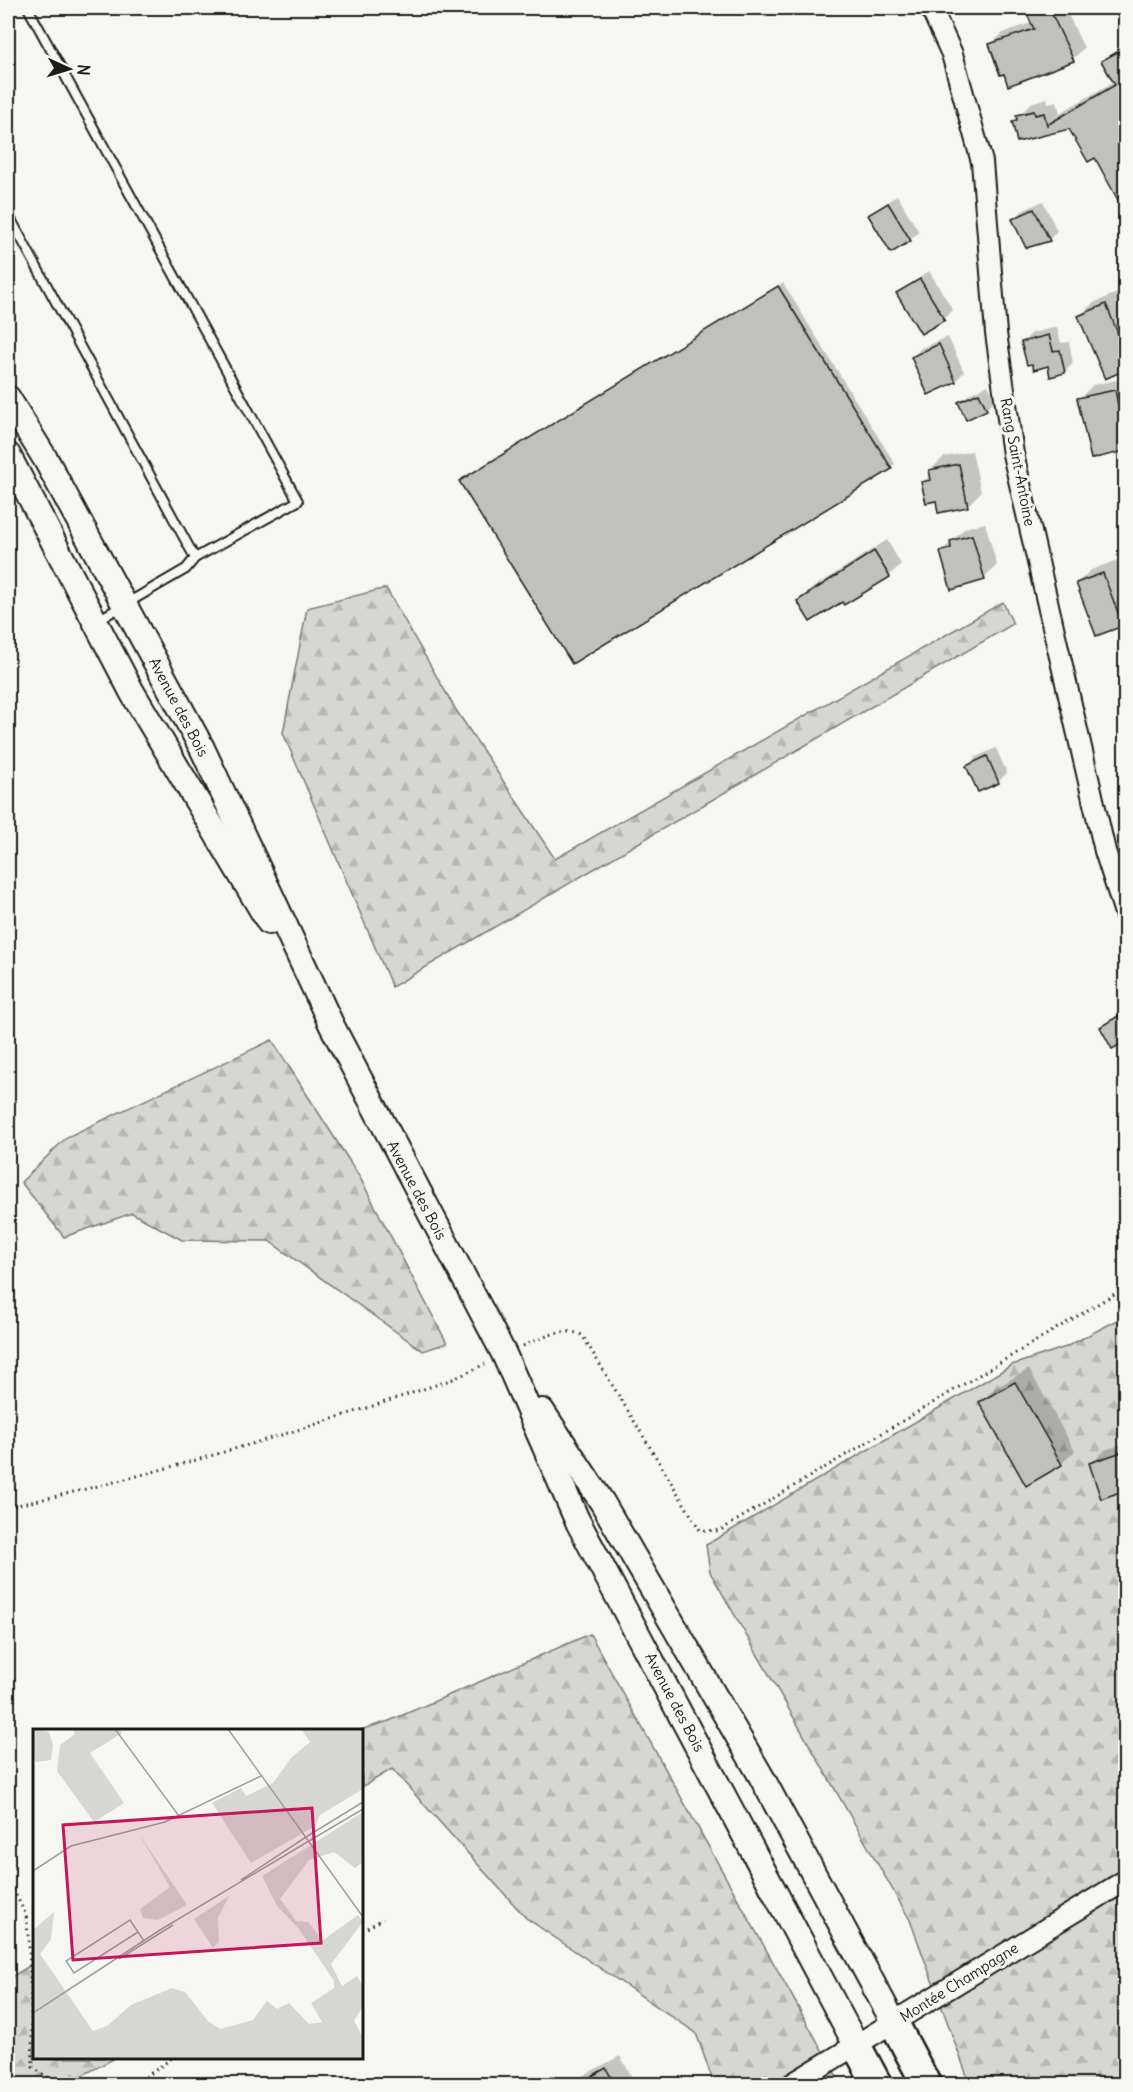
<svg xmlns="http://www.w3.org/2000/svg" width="1133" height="2092" viewBox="0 0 1133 2092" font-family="Delius,sans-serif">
	<defs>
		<pattern id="forest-firs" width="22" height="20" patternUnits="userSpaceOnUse" patternTransform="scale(1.5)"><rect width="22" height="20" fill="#d6d6d2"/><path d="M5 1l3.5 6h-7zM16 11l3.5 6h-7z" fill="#b7b7b4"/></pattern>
	</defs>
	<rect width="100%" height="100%" fill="#f6f6f2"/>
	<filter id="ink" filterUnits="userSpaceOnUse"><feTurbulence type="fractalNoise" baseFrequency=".0167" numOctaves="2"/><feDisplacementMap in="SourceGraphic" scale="12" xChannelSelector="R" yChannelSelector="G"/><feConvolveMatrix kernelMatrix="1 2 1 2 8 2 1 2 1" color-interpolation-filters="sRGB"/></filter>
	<g filter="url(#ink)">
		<g fill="url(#forest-firs)" stroke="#797977" stroke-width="1.5">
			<path d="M386,588l70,122 99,149 448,-257 10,22 -621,363 -109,-254 24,-125z"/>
			<path d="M272,1040l87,136 88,167 -24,8 -154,-110 -87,-1 -50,-27 -68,24 -43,-55 46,-45z"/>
			<path d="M1125,1316v768h-155l-60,-164 -200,-348 -4,-27 306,-180 54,-18z"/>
			<path d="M590,1634l251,450h-127l-18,-51 -170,-115 -134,-149 -30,18 -2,-57 29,-9z"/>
			<path d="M34,1963v95h81l-49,26h-58v-105z"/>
		</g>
		<g fill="#0003">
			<path d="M1026,8h39l19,40 -11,11 -68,13 -14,-28 12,-11 30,-11z"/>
			<path d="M1113,8h13v25z"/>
			<path d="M1126,43v161l-3,2 -28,-50 -25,-29 -51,13 -5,-19 17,-18 16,-5 1,5 9,-2 3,12 55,-32 -12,-20z"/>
			<path d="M897,195l22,37 -9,8 -40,-25z"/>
			<path d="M1043,201l14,30 -8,9 -35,-20 8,-9z"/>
			<path d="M929,271l24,39 -9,9 -46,-26z"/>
			<path d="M783,283l112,181 -322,198 -112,-180z"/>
			<path d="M1119,292l7,15v62l-20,8 -26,-61 13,-13z"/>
			<path d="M1057,327l4,16 8,-1 4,21 -8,9 -16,-7 -26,-23 9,-9z"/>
			<path d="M948,337l16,35 -8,9 -27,12 -16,-36 8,-9z"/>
			<path d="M1126,378v71l-34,8 -13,-58 14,-14z"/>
			<path d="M988,385l7,15 -9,9 -26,-6 9,-9z"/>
			<path d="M972,451l9,41 -14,14 -30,-7 -14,-16 8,-9 -1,-4 14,-13z"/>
			<path d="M985,523l12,42 -13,14 -43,-27 24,-24z"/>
			<path d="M887,540l14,24 -12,12 -46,24 -44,1 12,-12z"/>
			<path d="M1117,560l9,24v38l-4,3 -45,-42 14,-13z"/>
			<path d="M996,748l11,25 -9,9 -31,-16 9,-9z"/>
			<path d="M1126,1009v31l-13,7 -12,-20z"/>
			<path d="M1029,1369l46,82 -14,13 -80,-62 13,-13z"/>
			<path d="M1126,1443v46l-24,8 -11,-33 14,-14z"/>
			<path d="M620,2056l12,21 -8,7h-57z"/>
		</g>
		<g fill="#c0c0bd" stroke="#1c1c1c" stroke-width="1.5">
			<path d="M1024,8h25l25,53 -66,25 -4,-12 -4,1 -11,-31 45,-15z"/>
			<path d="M1121,50l4,8v155l-30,-55 -7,4 -19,-33 -52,13 -5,-21 5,-1 -1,-5 18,-4 1,4 9,-2 3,12 68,-40 -14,-24z"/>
			<path d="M888,203l23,38 -20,12 -23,-38z"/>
			<path d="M1034,209l16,32 -24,7 -14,-29z"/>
			<path d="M920,279l25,41 -24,14 -25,-41z"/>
			<path d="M778,286l114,183 -320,195 -113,-183z"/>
			<path d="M1106,304l19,47v19l-20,9 -27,-63z"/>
			<path d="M1049,335l4,16 7,-1 5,23 -15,4 -2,-11 -14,4 -2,-6 -5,1 -6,-23z"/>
			<path d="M939,344l17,38 -28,13 -17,-38z"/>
			<path d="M1115,390l10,48v13l-34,8 -14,-61z"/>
			<path d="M979,393l8,17 -21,10 -8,-18z"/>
			<path d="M959,464l9,43 -30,6 -2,-12 -10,2 -5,-21 10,-2 -2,-10z"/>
			<path d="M972,535l13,45 -34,10 -11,-38 11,-4 -1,-7z"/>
			<path d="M874,551l16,26 -46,28 -2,-3 -32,20 -13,-21z"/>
			<path d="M1103,573l20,53 -27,10 -20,-53z"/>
			<path d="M987,756l12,27 -21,9 -12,-26z"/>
			<path d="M1120,1015l5,9v18l-13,7 -12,-22z"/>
			<path d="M1015,1382l47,83 -36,21 -47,-84z"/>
			<path d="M1125,1451v39l-24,9 -12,-36z"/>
			<path d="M606,2068l9,17h-39z"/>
		</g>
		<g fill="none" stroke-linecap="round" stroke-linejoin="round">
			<g stroke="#1c1c1c" stroke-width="12">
				<g id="service">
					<path d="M28,8l270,493 -103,57 -9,11 -88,51"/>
					<path d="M8,214l187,344"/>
				</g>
			</g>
			<g stroke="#1c1c1c" stroke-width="24">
				<g id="tertiary">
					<path d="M931,8l21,46 30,108 14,171 17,121 92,397 21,65"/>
					<path d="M792,2084l334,-204"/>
				</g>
			</g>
			<g stroke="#1c1c1c" stroke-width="28">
				<g id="primary">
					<path d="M8,398l38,62 156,288 130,278 172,328 73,166 279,525"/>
					<path d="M8,455l124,237 137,230"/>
					<path d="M542,1411l60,91 159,274 133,247"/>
				</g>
			</g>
			<g stroke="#1c1c1c" stroke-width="33">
				<g id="motorway">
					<path d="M894,2023l32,61"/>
					<path d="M856,2045l21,39"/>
				</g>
			</g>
			<g stroke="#1c1c1c" stroke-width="3" stroke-dasharray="1.5 4.5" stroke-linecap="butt">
				<path d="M523,1346c20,-8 39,-20 59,-11l118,195 19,1 407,-244"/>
				<path d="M8,1507c152,-33 300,-78 448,-129l29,-14"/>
				<path d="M8,1879l18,36 3,29 4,123 13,10 29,7"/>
				<path d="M362,1931l21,-12"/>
				<path d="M136,2084l36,-26"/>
			</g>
			<use href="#service" stroke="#f6f6f2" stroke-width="8"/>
			<use href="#tertiary" stroke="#f6f6f2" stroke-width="20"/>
			<use href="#primary" stroke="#f6f6f2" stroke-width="24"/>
			<use href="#motorway" stroke="#f6f6f2" stroke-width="28"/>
		</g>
	</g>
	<g text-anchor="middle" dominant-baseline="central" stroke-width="6" stroke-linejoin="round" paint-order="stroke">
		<g font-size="15" fill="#1c1c1c" stroke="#f6f6f2">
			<text transform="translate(1018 462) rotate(79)">Rang Saint-Antoine</text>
			<text transform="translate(179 707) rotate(62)">Avenue des Bois</text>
			<text transform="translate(417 1190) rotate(62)">Avenue des Bois</text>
			<text transform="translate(675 1702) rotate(62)">Avenue des Bois</text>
			<text transform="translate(959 1982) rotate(-32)">Montée Champagne</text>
		</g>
	</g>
	<g transform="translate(33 1729)">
		<rect width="330" height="330" fill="#f6f6f2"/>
		<path d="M0,0l16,3 4,13 -2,15 -15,2 -3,-5zM39,0h48l2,4 -32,20 34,50 -30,19 -37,-51 3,-26 15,-11zM268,0h62v60l-43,26 -5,11 -64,37 -39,-60 29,-15 5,8 27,-13 18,-25 19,-16zM330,83v50l-8,6 -21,-16 -25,8 -29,39 16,22 12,1 15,18 35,-25 5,7 -32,42 11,22 15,-10 6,11v19l-9,15 9,17v21h-330v-129l21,-18 -3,27 -11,15 53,77 14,-5 24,-21 41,-17 13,4 23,29 12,8 33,-9 14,-19 10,8 12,-6 20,21 13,-2 -11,-19 23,-15v-7l-35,-52 -22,-23 -15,-30zM106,105l48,71 -29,15 -15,-2 -3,-9 30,-22zM196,167l-11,22 1,24 -6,6 -19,-29z" fill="#d6d6d2"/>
		<path d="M321,292l9,17v21h-258l204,-35z" fill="#d6d6d2"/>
		<path fill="none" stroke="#9f9f9c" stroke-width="1.5" d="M82,0l64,87M195,0l135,188M273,108l57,-35M276,112l54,-32M0,142l38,-25 94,-24 96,-46M208,151l65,-43M105,203l-64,41 -8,-12 64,-41 14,21M86,230l54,-34M0,284l127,-83 149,-89"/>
		<path fill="#c2185b" fill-opacity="0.15" stroke="#c2185b" stroke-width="3" d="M279,79l9,135 -248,17 -10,-135z"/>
		<rect width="330" height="330" fill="none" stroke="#1c1c1c" stroke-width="3"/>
	</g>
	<rect width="1133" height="2092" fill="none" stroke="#f6f6f2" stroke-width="30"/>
	<rect x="15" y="15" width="1103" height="2062" fill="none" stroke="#1c1c1c" stroke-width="2" filter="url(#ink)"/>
	<g transform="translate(69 69) rotate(94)" stroke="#f6f6f2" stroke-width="4.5" paint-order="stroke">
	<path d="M0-4.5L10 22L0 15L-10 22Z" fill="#1c1c1c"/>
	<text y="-9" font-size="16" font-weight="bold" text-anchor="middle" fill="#1c1c1c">N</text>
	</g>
</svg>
